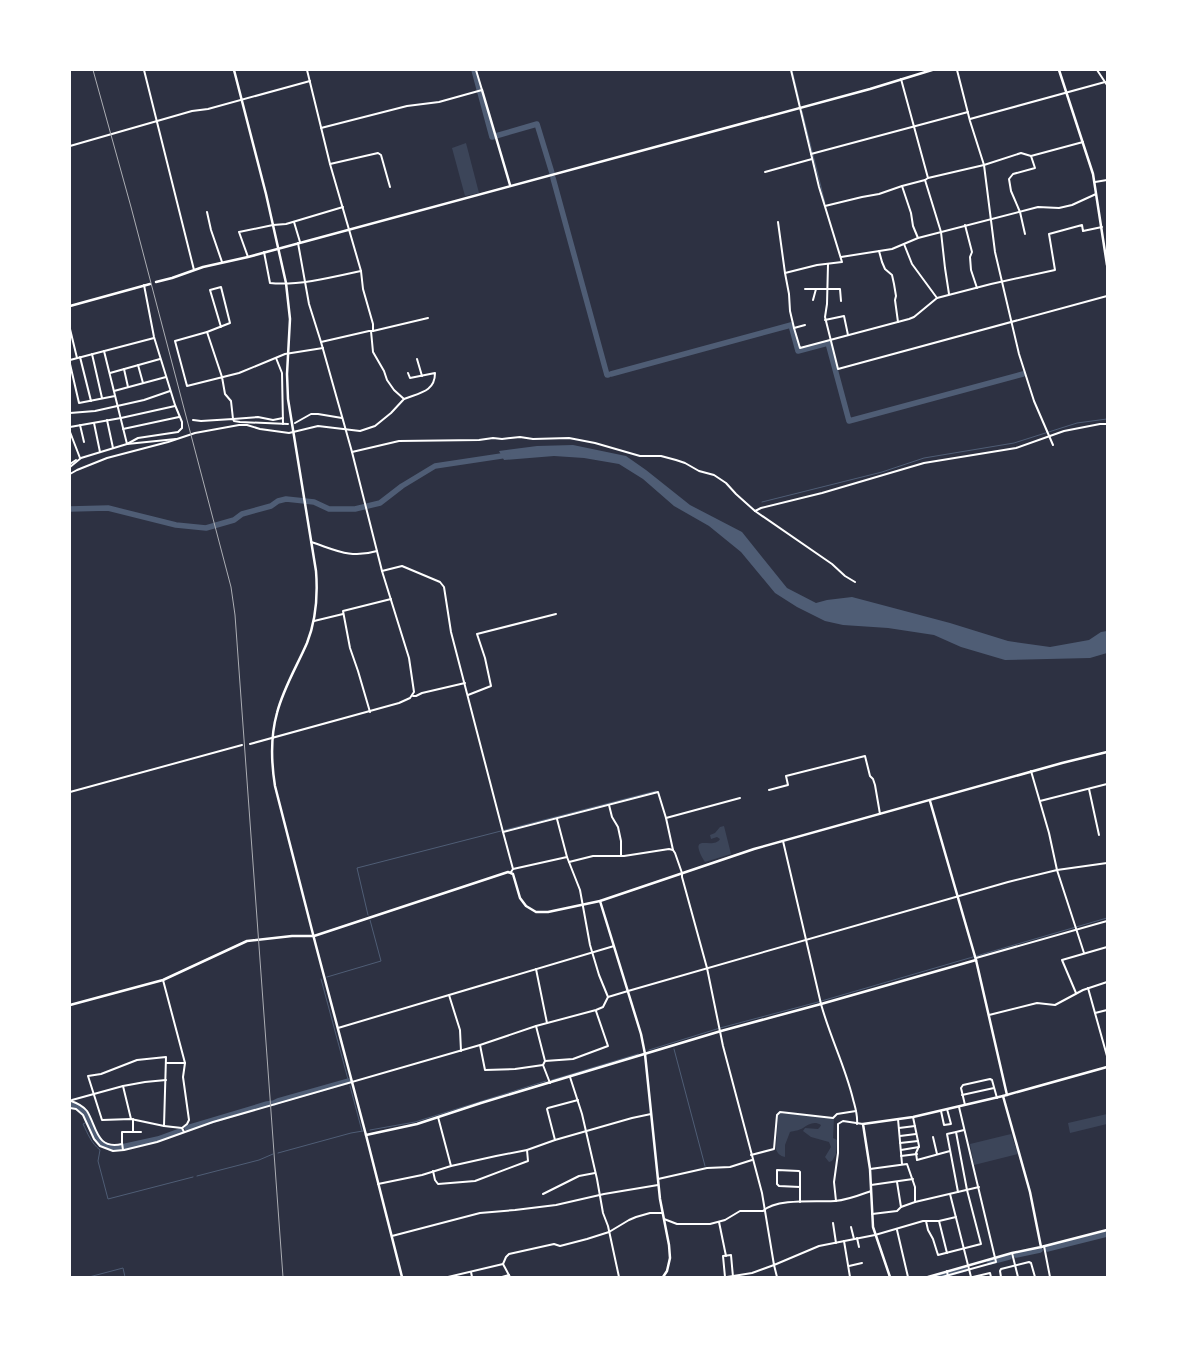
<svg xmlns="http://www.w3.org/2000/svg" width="1177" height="1347" viewBox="0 0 1177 1347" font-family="'Asap Condensed',sans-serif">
	<rect width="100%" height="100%" fill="#2d3142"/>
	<g fill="#3c4559">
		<path d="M466,143l13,50 -14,3 -13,-48z"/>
		<path d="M724,826l7,28 -26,8c-2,-3 -5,-8 -6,-12 -4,-14 15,-1 21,-11l-3,-2 -6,2 -1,-4 5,-2 5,-6z"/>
		<path d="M780,1113l54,5 -1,20 4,2 -1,14 -4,7 -3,1 -4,-5 6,-10 -2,-5 -18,-5 -8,-6 2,-3 13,1 2,-2 1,-2c-7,-4 -12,-1 -18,3 -3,2 -9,3 -13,4l-5,13v12c-5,-1 -8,-4 -9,-8l2,-33z"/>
		<path d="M1107,1114v10l-37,9 -2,-10z"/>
		<path d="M1011,1134l7,20 -44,11 -4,-21z"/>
	</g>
	<path fill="#4f5d75" d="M573,445l53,11 20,14 44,35 52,27 45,56 29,15 11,-3 25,-3 98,26 58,18 42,6 39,-7 12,-8 6,-1v22l-17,5 -85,2 -44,-13 -27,-12 -46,-7 -45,-3 -18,-4 -28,-14 -22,-14 -34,-41 -32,-26 -35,-20 -31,-27 -24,-15 -35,-6 -30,-2 -50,4 -5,-9 38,-5z"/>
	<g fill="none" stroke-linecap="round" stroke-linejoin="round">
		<g stroke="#4f5d75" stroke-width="1">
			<path d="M792,70l8,33"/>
			<path d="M802,111l23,92"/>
			<path d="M762,502l120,-30 42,-14 90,-15 63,-20 30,-4"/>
			<path d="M505,830l151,-39"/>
			<path d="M368,915l-11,-47 144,-37"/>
			<path d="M327,977l54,-16 -11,-41"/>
			<path d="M321,979l28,104"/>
			<path d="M674,1049l31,117"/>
			<path d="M649,1050l71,-22 98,-26 289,-84"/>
			<path d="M552,1080l86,-26"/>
			<path d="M350,1086l12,45"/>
			<path d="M88,1122h1"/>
			<path d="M85,1123l-2,1c5,10 8,19 17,26l-2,11 10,38 85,-22"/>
			<path d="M370,1130l45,-8 131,-41"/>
			<path d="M278,1153l73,-20 12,-2"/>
			<path d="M197,1176l62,-16 14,-6"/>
			<path d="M89,1277l34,-9 2,9"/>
		</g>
		<g stroke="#4f5d75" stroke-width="5.5">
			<path d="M474,70l18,67 45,-13 15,49"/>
			<path d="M553,178l54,197h1"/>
			<path d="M611,374l180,-49 7,26 30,-8 21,78 174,-47"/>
			<path d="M70,509l38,-1 68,17 30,3 28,-8 8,-6 29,-8 7,-5 8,-2 28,3 15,7h26l25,-6 22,-17 33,-20 73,-11"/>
			<path d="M70,1105c27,4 15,42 47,43l41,-9 22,-8"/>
			<path d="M187,1128l80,-24 7,-1 4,-2 71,-20"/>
			<path d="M1047,1249l60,-15"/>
			<path d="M1016,1255l24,-5"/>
			<path d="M990,1262l19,-5"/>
			<path d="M936,1277l29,-8"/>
		</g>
		<g stroke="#fff" stroke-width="2">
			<path d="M144,70l50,200"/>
			<path d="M307,70l23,94 31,107 2,18 10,35v7"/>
			<path d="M957,70l13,51 14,44 11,87 24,102 15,47 19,44"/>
			<path d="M1097,70l10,15"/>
			<path d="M901,79l27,99"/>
			<path d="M970,119l135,-37"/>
			<path d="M321,128l86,-22 32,-4 43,-12 -6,-20"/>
			<path d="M70,146l122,-35 16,-2 102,-28"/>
			<path d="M811,154l157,-42"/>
			<path d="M330,164l48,-11 3,2 9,32"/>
			<path d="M765,172l47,-13"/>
			<path d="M925,180l16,52 4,36 4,26"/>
			<path d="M1095,182l12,-2"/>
			<path d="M902,186l9,27 2,13 5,12"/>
			<path d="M825,206l37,-9 17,-3 23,-8 23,-6 3,-2 56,-13 37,-12 10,3 52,-14"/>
			<path d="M207,212l4,18 11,32"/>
			<path d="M294,222l6,20"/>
			<path d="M778,222l7,51 32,-8 25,-3 -23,-75 -28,-117"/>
			<path d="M965,225l7,27 -2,5 1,13 6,18"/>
			<path d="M1025,234l-5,-22 -9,-21 -2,-12 4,-5 22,-6 -4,-12"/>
			<path d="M904,244l8,20 25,34"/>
			<path d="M879,251l3,11 3,7 7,6 2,9 2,12 -1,4 3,22"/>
			<path d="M264,252l6,31c27,3 64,-6 91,-12"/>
			<path d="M248,257l-9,-25 34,-7 13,-1 57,-17"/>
			<path d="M841,257l51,-8 26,-11 120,-31 21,1 13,-3 24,-11"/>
			<path d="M828,264l-1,40 -2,13 13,52 269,-73"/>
			<path d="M785,273l4,21 1,17 4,17 11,-3"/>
			<path d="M805,289h11l-3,11"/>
			<path d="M816,289h24l1,12"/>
			<path d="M825,320l19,-4 4,19"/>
			<path d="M794,328l6,20 109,-29 5,-2 23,-19 54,-14 64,-14 -6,-36 33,-9 1,6 19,-4"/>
			<path d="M70,329l7,29"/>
			<path d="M207,332l23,-9 -9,-36 -11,3 11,37"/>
			<path d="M321,342l48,-11h4l55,-13"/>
			<path d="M104,351l23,93 11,-6 40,-6 4,-4v-6l-7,-17 -21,-68 -10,-52"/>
			<path d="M92,354l10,44"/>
			<path d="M80,357l11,44"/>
			<path d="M276,358l6,15 1,51"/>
			<path d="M417,359l5,17"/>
			<path d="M70,360l84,-22"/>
			<path d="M70,364l9,39 36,-7"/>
			<path d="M138,365l5,18"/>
			<path d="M124,369l4,18"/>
			<path d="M110,373l50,-14"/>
			<path d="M114,391l52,-14"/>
			<path d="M404,399c15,-6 31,-7 31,-26l-25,5 -2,-5"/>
			<path d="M70,413l25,-2 49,-11 26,-9"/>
			<path d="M283,418l-10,2 -15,-3 -25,2 -2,-18 -6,-7 -3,-17 -15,-45 -32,9 12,45 52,-13 46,-19 38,-6"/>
			<path d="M107,420l6,28"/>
			<path d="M193,420l8,1 32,-2 1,2 6,1 48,2"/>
			<path d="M94,423l6,29"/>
			<path d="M295,423l16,-9h7l24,4"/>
			<path d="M80,425l4,17"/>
			<path d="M70,427l51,-9 54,-12"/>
			<path d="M123,429l56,-12"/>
			<path d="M70,432l10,26"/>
			<path d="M352,452l47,-11 80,-1 14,-2 9,1 18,-2 13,2 36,-1 26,5 45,13h21l15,4 9,3 14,8 15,4 12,8 10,11 19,17 77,53 13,12 10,6"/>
			<path d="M70,464l6,-4"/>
			<path d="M70,467l11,-9 46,-14 49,-5"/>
			<path d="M70,474l7,-4 30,-12 61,-16 27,-9 44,-8h8l13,4 29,4 29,-7 42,5 15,-5 16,-13 13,-14 -10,-9 -7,-10 -3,-9 -11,-19 -2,-21"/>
			<path d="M755,511l6,-3 61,-15 102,-30 92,-15 48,-17 36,-7h7"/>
			<path d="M311,542c25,8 39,17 66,9"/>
			<path d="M382,571l20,-5 38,16 4,5 7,45 52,200"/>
			<path d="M314,621l29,-7"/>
			<path d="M468,695l23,-9 -6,-28 -8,-24 79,-20"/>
			<path d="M413,696h3l6,-3 43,-10"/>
			<path d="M370,712l-12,-41 -8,-23 -7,-37 48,-12"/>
			<path d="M250,744l149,-41 11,-5 4,-6 -5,-34 -27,-87 -30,-119 -31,-110 -12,-38 -11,-61"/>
			<path d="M1031,771l18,62 8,37 27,83"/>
			<path d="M1089,789l10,46"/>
			<path d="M769,790l19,-5 -2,-9 79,-20 5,20 3,3 2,6 5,29"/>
			<path d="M70,792l172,-47"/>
			<path d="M1040,801l67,-17"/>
			<path d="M609,805l3,12 6,10 3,14v15"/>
			<path d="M666,818l74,-20"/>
			<path d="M557,819l10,38"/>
			<path d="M783,841l38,163c9,33 24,62 32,95 2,8 5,16 4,25"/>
			<path d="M569,862l24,-6h31l45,-7 4,1"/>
			<path d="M513,869l54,-12 13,33 10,55 9,30 9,22"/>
			<path d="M511,872l2,-3 -10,-37 155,-40 8,26 7,32 2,3 7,20v4l25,91 16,78 39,147 12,72 45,-19 56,-11 48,-14h16l17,-4"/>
			<path d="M976,958l131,-37"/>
			<path d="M536,969l11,54"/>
			<path d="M163,980l22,83 -2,14 6,43 -2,4 -5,4 2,4"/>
			<path d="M1088,988l19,68"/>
			<path d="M1076,993l-14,-33 45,-13"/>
			<path d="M449,995l11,35 1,21"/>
			<path d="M1095,1013l12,-3"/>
			<path d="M989,1015l48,-12 18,2 28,-15 24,-8"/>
			<path d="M536,1026l9,35 -2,4 7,18"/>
			<path d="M338,1028l276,-82"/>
			<path d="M480,1045l5,25 30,-1 28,-4"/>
			<path d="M166,1057l-2,69 -33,-7 -29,1 -14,-44 13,-2 36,-14z"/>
			<path d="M545,1061l28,-2 35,-13 -12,-35"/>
			<path d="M166,1063h19"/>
			<path d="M570,1077l12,37 15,65 6,34 5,13 11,51"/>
			<path d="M962,1095l32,-7"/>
			<path d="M72,1100l51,-14"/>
			<path d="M71,1101c6,2 12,5 16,10 10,16 9,39 35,33"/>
			<path d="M965,1105l-4,-17 2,-3 27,-6 2,1 5,18"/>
			<path d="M70,1108l6,1 7,6 11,24 6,7 13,5 11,-1 33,-8 56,-20 267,-77 56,-19 60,-16 7,-3 5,-10 20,-6 380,-109 49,-12 50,-7"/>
			<path d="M941,1111l3,14 7,-1 -4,-15"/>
			<path d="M438,1117l13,49"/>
			<path d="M913,1117l6,29 -3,7 1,7 33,-9"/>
			<path d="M131,1119l-8,-33 22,-4 21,-2"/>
			<path d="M898,1119l4,45"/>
			<path d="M164,1126l18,2"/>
			<path d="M899,1128l16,-2"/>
			<path d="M133,1132h8"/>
			<path d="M956,1132l-9,2 11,58"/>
			<path d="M900,1136l16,-2"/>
			<path d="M933,1137l4,17"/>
			<path d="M555,1140l-8,-31 1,-1 30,-8"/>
			<path d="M900,1143l18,-2"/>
			<path d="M123,1150l-1,-7v-11h11v-13"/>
			<path d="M901,1150l18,-3"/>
			<path d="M751,1155l23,-6 3,-34 3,-3 53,6 4,-4 19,-3"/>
			<path d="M901,1156l16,-2"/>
			<path d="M870,1169l37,-5 8,23v15"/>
			<path d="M433,1171l2,9 3,4 37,-3 53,-20 -1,-11"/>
			<path d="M658,1179l49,-11 23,-1 22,-7"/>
			<path d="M897,1182l4,25"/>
			<path d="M378,1184l44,-9 29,-9 45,-10 31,-6 28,-10 77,-22 19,-4"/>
			<path d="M871,1185l42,-6"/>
			<path d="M800,1187l-21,-1 -2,-2v-14l22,1 1,1v30"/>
			<path d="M543,1194l36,-18 16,-3"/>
			<path d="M950,1194l21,83"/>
			<path d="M836,1201l-2,-19 4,-29v-29l5,-3 20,3"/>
			<path d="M872,1214l25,-3 4,-4 14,-5 64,-15"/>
			<path d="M664,1219l13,5h33l15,-4 15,-9h23c13,-13 54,-9 72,-10 13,-1 25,-6 36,-10"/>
			<path d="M926,1221l2,9 5,9 5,16 43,-11 -14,-54 -11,-58 8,-2"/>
			<path d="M939,1221l8,32"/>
			<path d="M719,1222l7,34"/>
			<path d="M833,1223l3,20"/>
			<path d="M851,1227l3,12"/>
			<path d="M897,1230l11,47"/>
			<path d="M392,1236l88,-23 35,-3 41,-5 48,-11 54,-9"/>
			<path d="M857,1238l2,9"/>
			<path d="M844,1241l6,36"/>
			<path d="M1044,1246l6,31"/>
			<path d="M1012,1253l6,24"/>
			<path d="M849,1266l13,-3"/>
			<path d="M947,1271l1,6"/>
			<path d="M471,1272l1,5"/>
			<path d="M448,1277l55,-13"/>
			<path d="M502,1277l7,-2"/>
			<path d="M510,1277l-7,-13 3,-7 3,-3 45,-10 6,2 27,-7 22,-7 20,-12 7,-3 14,-4h12"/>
			<path d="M725,1277l-2,-21 8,-1 2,22"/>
			<path d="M727,1277l25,-4 22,-8 3,12"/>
			<path d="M942,1277l54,-15 -37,-155"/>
			<path d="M973,1277l17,-4 1,4"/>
			<path d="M1001,1277l-1,-6 1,-2 28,-7 2,1 4,14"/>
		</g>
		<g stroke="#fff" stroke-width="2.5">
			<path d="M482,90l28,95"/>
			<path d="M930,801l46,159 31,135"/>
			<path d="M600,901l41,133 4,20 15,145 9,46 1,13 -3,13 -4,6"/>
			<path d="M366,1135l51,-11 64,-21 240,-72 100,-27 155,-44"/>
			<path d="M1041,1247l66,-17"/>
			<path d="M890,1277l-17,-50 -3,-58 -7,-45 50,-7 90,-21"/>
		</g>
		<g stroke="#fff" stroke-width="2.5">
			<path d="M234,70l32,124 20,89 4,36 -3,55 1,25 28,172c2,25 0,49 -9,72 -10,23 -24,46 -30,70 -7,25 -6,48 -2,73l40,156 51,193 36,142"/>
			<path d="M1059,70l34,104 14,91"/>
			<path d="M156,282l16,-4 31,-11 45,-10 622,-168 62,-19"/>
			<path d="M70,306l80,-22"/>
			<path d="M70,1005l93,-25 84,-39 45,-5h22l194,-64 5,2 7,24 6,8 10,6h12l52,-11 154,-52 308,-86 45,-11"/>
			<path d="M928,1277l84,-24 29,-6 -11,-55 -27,-96 104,-29"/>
		</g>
		<path stroke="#abadb3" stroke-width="1" d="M93,70l38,137 100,380 4,28 48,662"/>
	</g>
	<rect width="1177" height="1347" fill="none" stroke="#ffffff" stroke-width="142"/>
</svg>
